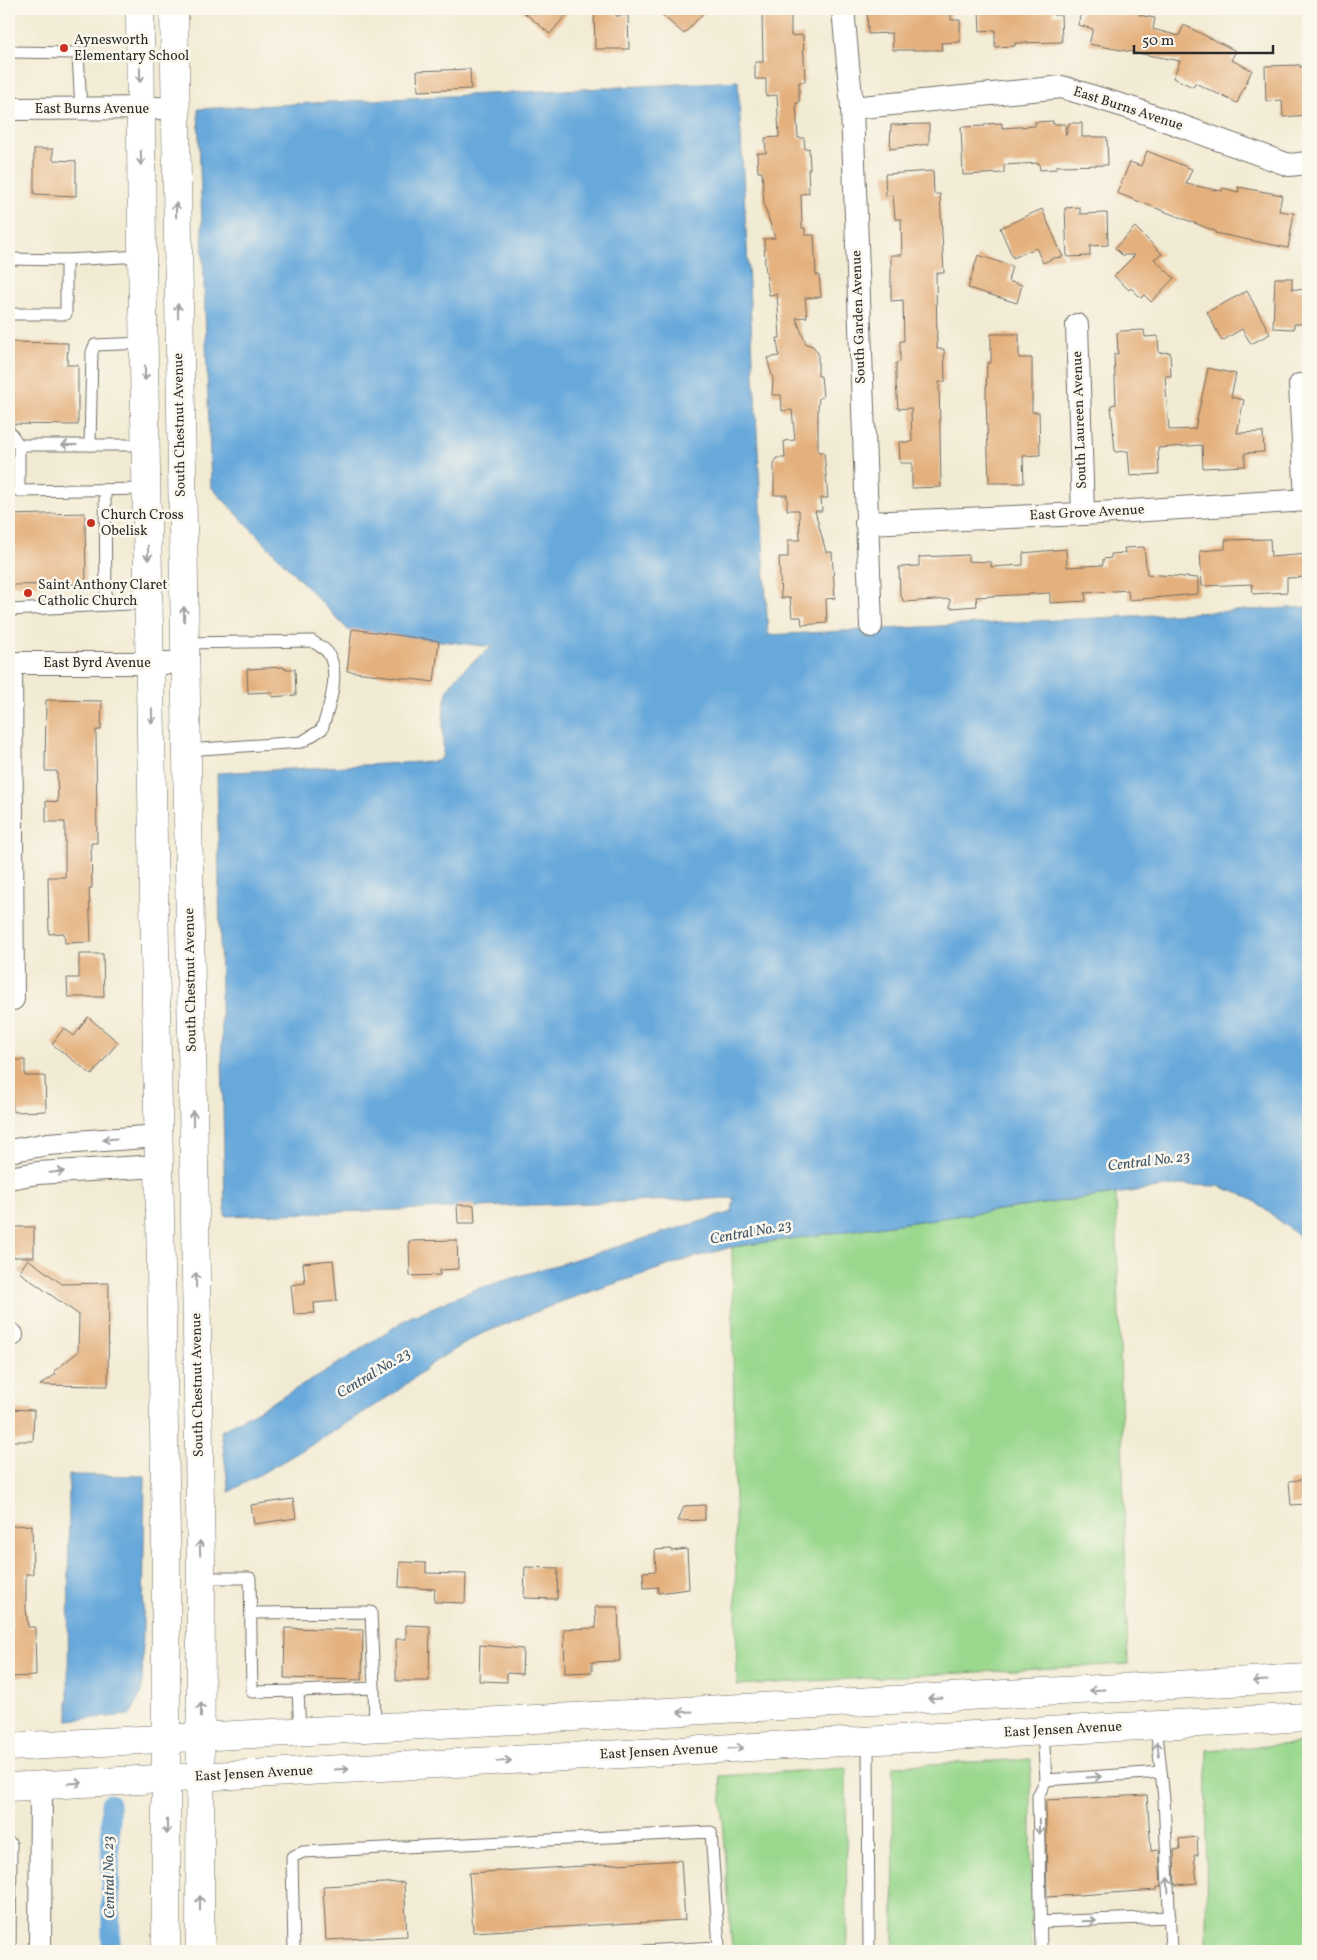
<svg xmlns="http://www.w3.org/2000/svg" width="1317" height="1960" viewBox="0 0 1317 1960" font-family="Vollkorn,serif">
	<rect width="100%" height="100%" fill="#fbf7ec"/>
	<filter id="ink" filterUnits="userSpaceOnUse"><feTurbulence type="fractalNoise" baseFrequency=".02" numOctaves="2"/><feDisplacementMap in="SourceGraphic" scale="10" xChannelSelector="R" yChannelSelector="G"/><feConvolveMatrix kernelMatrix="1 2 1 2 8 2 1 2 1" color-interpolation-filters="sRGB"/></filter>
	<filter id="wash" filterUnits="userSpaceOnUse"><feTurbulence type="fractalNoise" baseFrequency=".0096" numOctaves="4" result="noise"/><feDisplacementMap in="SourceGraphic" scale="20" xChannelSelector="R" yChannelSelector="G"/><feGaussianBlur stdDeviation="1.12" result="paint"/><feColorMatrix in="noise" values="0 0 0 0 0 0 0 0 0 0 0 0 0 0 0 0 0 1.4 0 .05"/><feComposite in="paint" operator="in"/></filter>
	<g filter="url(#wash)">
		<rect width="100%" height="100%" fill="#f2ebd4"/>
		<g fill="#99d88d" stroke="#62825c">
			<path d="M1116,1194l12,470 -391,21 -5,-438z"/>
			<path d="M1308,1743v208h-102l1,-201z"/>
			<path d="M1031,1759v192h-137l-1,-185z"/>
			<path d="M846,1768l1,183h-115l-12,-175z"/>
		</g>
		<g fill="#67a9db" stroke="#496a83">
			<path d="M738,81l30,554 540,-28v636l-59,-46 -31,-11 -39,-1 -447,62 -47,13 -122,41 -84,34 -45,27 -38,30 -88,55 -79,45 -8,-61 98,-55 89,-58 65,-28 259,-78 2,-14 -509,18 -8,-443 221,-12 5,-6c1,-18 -3,-53 7,-69 10,-16 28,-28 42,-39l-144,-17 -137,-143 -13,-378z"/>
			<path d="M69,1475l76,1 -3,216 -12,23 -62,5z"/>
		</g>
		<g fill="none" stroke-linecap="round" stroke-linejoin="round">
			<path stroke="#67a9db" stroke-width="19" d="M110,1803l1,148"/>
		</g>
		<g id="blocks">
			<g fill="#e4b07d">
				<path d="M520,9h51l-21,25z"/>
				<path d="M594,9h22v7l12,-1 1,34h-34z"/>
				<path d="M663,9h44l-23,25 -23,-20h8z"/>
				<path d="M867,9h84v11h9v22l-19,1 1,7h-49l-1,-17 -24,1z"/>
				<path d="M979,9h74v6h8l1,27 -47,1v3l-20,1v-17l-15,1z"/>
				<path d="M1082,9h58l-1,6 16,3 -2,11 26,7 5,-11 52,26 -5,9 21,10 -15,33 -42,-20 -2,4 -20,-9 7,-17 -91,-17 4,-15 -15,-4z"/>
				<path d="M762,11h29v25l12,-1 2,47h-6v21h-3l2,35h6l1,11 4,-1 1,21h-2l1,24 -8,1 1,34h3v7h9l2,40h3l2,22 -16,1 2,19 -11,1 10,26 7,2 5,7v23h3l2,21 -4,1 -1,11v43h6l4,46h-7l1,13h-7l11,41h6l3,46 -9,1 1,24 -25,2 -1,-8h-9l-2,-19h-9l-2,-41h9v-17h12l-1,-30h-12v-15h-13v-29l2,-8h9l-1,-17 11,-1 -3,-30 -10,1 -1,-16h-9l1,-16 -6,-21 12,-2 -2,-18h3l-3,-44 -8,1 -4,-30 -1,-26 11,-1 -11,-33 -2,-33h-4l-1,-19h9l-1,-15 14,-1 -2,-42 -11,1v-17h-11v-17h8z"/>
				<path d="M1300,65v2h8v48l-25,2 -1,-17 -16,1 -1,-35z"/>
				<path d="M470,69l1,20 -53,2 -1,-20z"/>
				<path d="M1053,121v3h12l1,11 3,-12h13v14h25l1,28 -52,1v3l-16,1 -1,-7 -35,2v8l-41,2 -2,-48 24,-1v-2l17,-1v5l33,-2v-4z"/>
				<path d="M929,124v20l-39,5 1,-24z"/>
				<path d="M34,149h19v11l23,1v35l-42,-2z"/>
				<path d="M1147,151l45,18 -6,15 36,7 1,-3 16,4 -1,-5 44,8 -3,16 15,2 -6,35 -73,-15v-2l-98,-38 13,-31 11,4z"/>
				<path d="M933,171l1,23h6l4,79h-8l1,76h7l1,33h-6l2,105 -29,1v-25h-12l-1,-21h13l-1,-34 -13,1 -2,-26v-20l4,-1v-21h4l-1,-41 -12,1v-46h11l-1,-36h-6l-2,-24 -7,1 -1,-22z"/>
				<path d="M1080,207v7l27,-1 1,32 -18,1v10l-23,1 -2,-49z"/>
				<path d="M1042,209l21,48 -9,1 -11,5 -7,-15 -23,10 -13,-30z"/>
				<path d="M1135,227l27,27 -8,5 20,19 -23,24 -7,-7 -3,3 -10,-10 -2,2 -15,-14 21,-21h-13l-7,-7z"/>
				<path d="M978,255l34,11 -4,15 14,4 -5,18 -49,-15z"/>
				<path d="M1275,278h17v11l15,1 1,28h-3v6h-11v5l-21,-1z"/>
				<path d="M1247,291l23,43 -19,10 -9,-15 -20,12 -15,-29z"/>
				<path d="M1144,330l1,7 13,-1 1,17 11,-1 1,24h-6l4,54 26,-1 13,-61 28,6 -5,23 13,3 -7,33 26,-1 1,20 -19,1v13l-42,2 -1,-23 -44,3 1,26 -29,2 -2,-25 -13,1 -4,-47 5,-1 -2,-50h4l-1,-21 4,-2z"/>
				<path d="M991,334h28v24h13v54h7l1,43 -17,1 1,27h-35l-3,-85 1,-35h4z"/>
				<path d="M9,342l59,1 -1,22h11v60l-69,-1z"/>
				<path d="M85,513l1,71 -77,1v-70z"/>
				<path d="M1270,539l1,18 37,-3v23l-21,1v14l-34,2 -1,-10 -50,2 -2,-35 25,-2v-9z"/>
				<path d="M1144,547l3,27 51,4v16l-69,6 -1,-10 -43,3 1,8 -36,2v-10l-74,4 1,9 -27,2v-9l-46,3 -4,-8 -1,-27 20,-1v-9l49,-2v6l23,1v5l32,-2v-12l43,-4 1,18 36,-2v-6l8,-1v-4l14,-1 -1,-5z"/>
				<path d="M352,629l87,12 -5,41 -87,-11z"/>
				<path d="M284,667v2h11l1,26 -24,2v-5l-24,1 -1,-24z"/>
				<path d="M46,700l56,1 -1,29h-5l1,113h-6l1,45h-3l2,54 -26,1 -1,-10 -15,1 -1,-57h17v-55h-19v-21l12,1 -1,-31h-12z"/>
				<path d="M79,954h24l1,43h-36l-1,-19h12z"/>
				<path d="M88,1017l30,25 -26,33 -40,-31 12,-16 10,8z"/>
				<path d="M9,1060h16v16h20l1,35 -33,1z"/>
				<path d="M457,1205h17l1,18h-17z"/>
				<rect x="9" y="1227" width="25" height="30"/>
				<path d="M457,1240l1,29 -18,1v5l-30,1 -1,-35z"/>
				<path d="M28,1259l34,25 47,-1 -1,103 -68,-1 16,-11 -2,-3 24,-19 1,-37 -60,-43z"/>
				<path d="M333,1260l4,41 -23,2 1,10 -21,1 -3,-29 14,-2 -2,-20z"/>
				<path d="M9,1409l25,1 -1,31h-24z"/>
				<path d="M1308,1479l-2,25 -15,1 -2,-24z"/>
				<path d="M293,1499l3,19 -42,6 -3,-19z"/>
				<path d="M705,1505v15l-27,1 6,-15z"/>
				<path d="M32,1525l1,49h-7v35l2,18h7l1,49 -27,1v-49h3l-3,-102z"/>
				<path d="M671,1549v2l16,-2 2,40 -31,4v-6l-14,1 -1,-16 13,-1 -1,-21z"/>
				<path d="M400,1562l26,1v10l40,1 -1,29 -31,-1 1,-13 -36,-2z"/>
				<path d="M525,1567l33,1 -1,31 -33,-1z"/>
				<path d="M595,1607h23l2,54 -28,1v10l-27,1 -1,-44 32,-1z"/>
				<path d="M406,1625l24,1 -1,55h-33v-42h10z"/>
				<path d="M285,1628l78,2 -1,50 -78,-2z"/>
				<path d="M480,1645l43,4 -1,25 -15,-1v9l-28,-1z"/>
				<path d="M1147,1795l4,56 8,-1 2,37h-4v3l-110,7 -1,-97z"/>
				<path d="M1197,1837l1,18h-4l3,28 -22,2 -1,-35 6,-1 -1,-10z"/>
				<path d="M681,1860l4,60 -212,12 -4,-59z"/>
				<path d="M404,1882l3,54 -81,4 -3,-54z"/>
			</g>
		</g>
	</g>
	<g filter="url(#ink)">
		<use href="#blocks" fill-opacity="0" stroke="#716e66" stroke-width="1"/>
		<g fill="none" stroke-linecap="round" stroke-linejoin="round">
			<g stroke="#716e66" stroke-width="13">
				<g id="lane">
					<path d="M9,52l69,1 3,56"/>
					<path d="M9,259l57,1 76,-4"/>
					<path d="M9,314h57v-54"/>
					<path d="M9,431l10,14"/>
					<path d="M90,445l2,-93 3,-7 49,-2"/>
					<path d="M146,489l-127,2v-46h127"/>
					<path d="M105,490l1,115"/>
					<path d="M9,610l140,-7"/>
					<path d="M185,643l127,-2c5,4 13,7 16,12 13,20 1,55 -6,76l-20,13 -115,8"/>
					<path d="M201,1578h49l2,114 46,-1 2,41"/>
					<path d="M251,1613l120,-1 3,76 -76,3"/>
					<path d="M374,1688l1,40"/>
					<path d="M1156,1725l8,74 7,152"/>
					<path d="M868,1741l1,210"/>
					<path d="M1046,1780l115,-8"/>
					<path d="M9,1842l2,2 -1,107"/>
					<path d="M1040,1922l130,-5"/>
					<path d="M294,1951l-2,-94 11,-5 408,-20 8,115 -77,4"/>
					<path d="M1041,1951l-3,-155 8,-16 -3,-48"/>
				</g>
			</g>
			<g stroke="#716e66" stroke-width="24">
				<g id="street">
					<path d="M843,9l9,99 19,518"/>
					<path d="M852,108l210,-21 75,23 152,55 19,-2"/>
					<path d="M9,109l165,-1"/>
					<path d="M1077,325l6,189"/>
					<path d="M1300,385l6,115"/>
					<path d="M866,523l217,-9 225,-14"/>
					<path d="M9,663h176"/>
					<path d="M11,663l2,336"/>
					<path d="M9,1151l39,-7 111,-8"/>
					<path d="M9,1178l29,-5 121,-7"/>
					<path d="M9,1335h3"/>
					<path d="M40,1951l1,-166"/>
				</g>
			</g>
			<g stroke="#716e66" stroke-width="29">
				<g id="secondary">
					<path d="M140,9l2,247 24,1279v416"/>
					<path d="M174,9l27,1553 -1,389"/>
				</g>
			</g>
			<g stroke="#716e66" stroke-width="29">
				<g id="primary">
					<path d="M9,1747l1299,-69"/>
					<path d="M9,1787l1299,-70"/>
				</g>
			</g>
			<use href="#lane" stroke="#fff" stroke-width="11"/>
			<use href="#street" stroke="#fff" stroke-width="22"/>
			<use href="#secondary" stroke="#fff" stroke-width="28"/>
			<use href="#primary" stroke="#fff" stroke-width="28"/>
		</g>
		<defs><path id="oneway-shaft" d="M-6 0H5M1.5-3L5.5 0L1.5 3" fill="none" stroke-width="1.6" stroke-linecap="round" stroke-linejoin="round" transform="scale(1.25)"/></defs>
		<g stroke="#a0a0a0">
			<use href="#oneway-shaft" transform="translate(140 75) rotate(90)"/>
			<use href="#oneway-shaft" transform="translate(141 158) rotate(89)"/>
			<use href="#oneway-shaft" transform="translate(176 210) rotate(-91)"/>
			<use href="#oneway-shaft" transform="translate(178 311) rotate(-91)"/>
			<use href="#oneway-shaft" transform="translate(145 373) rotate(89)"/>
			<use href="#oneway-shaft" transform="translate(69 445) rotate(-180)"/>
			<use href="#oneway-shaft" transform="translate(148 553) rotate(89)"/>
			<use href="#oneway-shaft" transform="translate(184 614) rotate(-91)"/>
			<use href="#oneway-shaft" transform="translate(152 716) rotate(89)"/>
			<use href="#oneway-shaft" transform="translate(193 1118) rotate(-91)"/>
			<use href="#oneway-shaft" transform="translate(110 1139) rotate(176)"/>
			<use href="#oneway-shaft" transform="translate(57 1172) rotate(-5)"/>
			<use href="#oneway-shaft" transform="translate(196 1280) rotate(-91)"/>
			<use href="#oneway-shaft" transform="translate(200 1548) rotate(-91)"/>
			<use href="#oneway-shaft" transform="translate(1260 1681) rotate(177)"/>
			<use href="#oneway-shaft" transform="translate(1097 1690) rotate(177)"/>
			<use href="#oneway-shaft" transform="translate(935 1698) rotate(177)"/>
			<use href="#oneway-shaft" transform="translate(201 1710) rotate(-90)"/>
			<use href="#oneway-shaft" transform="translate(685 1712) rotate(177)"/>
			<use href="#oneway-shaft" transform="translate(736 1748) rotate(-3)"/>
			<use href="#oneway-shaft" transform="translate(1158 1749) rotate(-97)"/>
			<use href="#oneway-shaft" transform="translate(504 1761) rotate(-3)"/>
			<use href="#oneway-shaft" transform="translate(342 1769) rotate(-3)"/>
			<use href="#oneway-shaft" transform="translate(1094 1777) rotate(-4)"/>
			<use href="#oneway-shaft" transform="translate(75 1783) rotate(-3)"/>
			<use href="#oneway-shaft" transform="translate(167 1827) rotate(90)"/>
			<use href="#oneway-shaft" transform="translate(1039 1827) rotate(89)"/>
			<use href="#oneway-shaft" transform="translate(1168 1885) rotate(-93)"/>
			<use href="#oneway-shaft" transform="translate(200 1903) rotate(-90)"/>
			<use href="#oneway-shaft" transform="translate(1089 1921) rotate(-2)"/>
		</g>
	</g>
	<g fill="#c8321e" stroke="#fbf7ec" stroke-width="2">
		<circle cx="64" cy="48" r="5"/>
		<circle cx="91" cy="523" r="5"/>
		<circle cx="28" cy="593" r="5"/>
	</g>
	<g text-anchor="middle" dominant-baseline="central" stroke-width="5" stroke-linejoin="round" paint-order="stroke">
		<g font-size="14" fill="#2b2b2b" stroke="#fbf7ec" text-anchor="start">
			<text x="74" y="40">Aynesworth<tspan x="74" dy="16">Elementary School</tspan></text>
			<text x="101" y="515">Church Cross<tspan x="101" dy="16">Obelisk</tspan></text>
			<text x="38" y="585">Saint Anthony Claret<tspan x="38" dy="16">Catholic Church</tspan></text>
		</g>
		<g font-size="14" fill="#2b2b2b" stroke="#fbf7ec">
			<text x="92" y="109">East Burns Avenue</text>
			<text transform="translate(1128 109) rotate(18)">East Burns Avenue</text>
			<text transform="translate(859 317) rotate(-92)">South Garden Avenue</text>
			<text transform="translate(1080 420) rotate(-92)">South Laureen Avenue</text>
			<text transform="translate(180 425) rotate(-91)">South Chestnut Avenue</text>
			<text transform="translate(1087 513) rotate(-3)">East Grove Avenue</text>
			<text x="97" y="663">East Byrd Avenue</text>
			<text transform="translate(191 980) rotate(-91)">South Chestnut Avenue</text>
			<text transform="translate(198 1385) rotate(-91)">South Chestnut Avenue</text>
			<text transform="translate(1063 1730) rotate(-3)">East Jensen Avenue</text>
			<text transform="translate(659 1752) rotate(-3)">East Jensen Avenue</text>
			<text transform="translate(254 1774) rotate(-3)">East Jensen Avenue</text>
		</g>
		<g font-size="15" font-style="italic" fill="#405769" stroke="#fbf7ec">
			<text transform="translate(1149 1162) rotate(-7)">Central No. 23</text>
			<text transform="translate(751 1233) rotate(-10)">Central No. 23</text>
			<text transform="translate(374 1374) rotate(-31)">Central No. 23</text>
			<text transform="translate(110 1877) rotate(-91)">Central No. 23</text>
		</g>
	</g>
	<rect width="1317" height="1960" fill="none" stroke="#fbf7ec" stroke-width="30"/>
	<path d="M1134 45v8h139v-8" fill="none" stroke="#2b2b2b" stroke-width="2.5"/>
	<text x="1142" y="45" font-size="15" fill="#2b2b2b" stroke="#fbf7ec" stroke-width="4" paint-order="stroke">50 m</text>
</svg>
